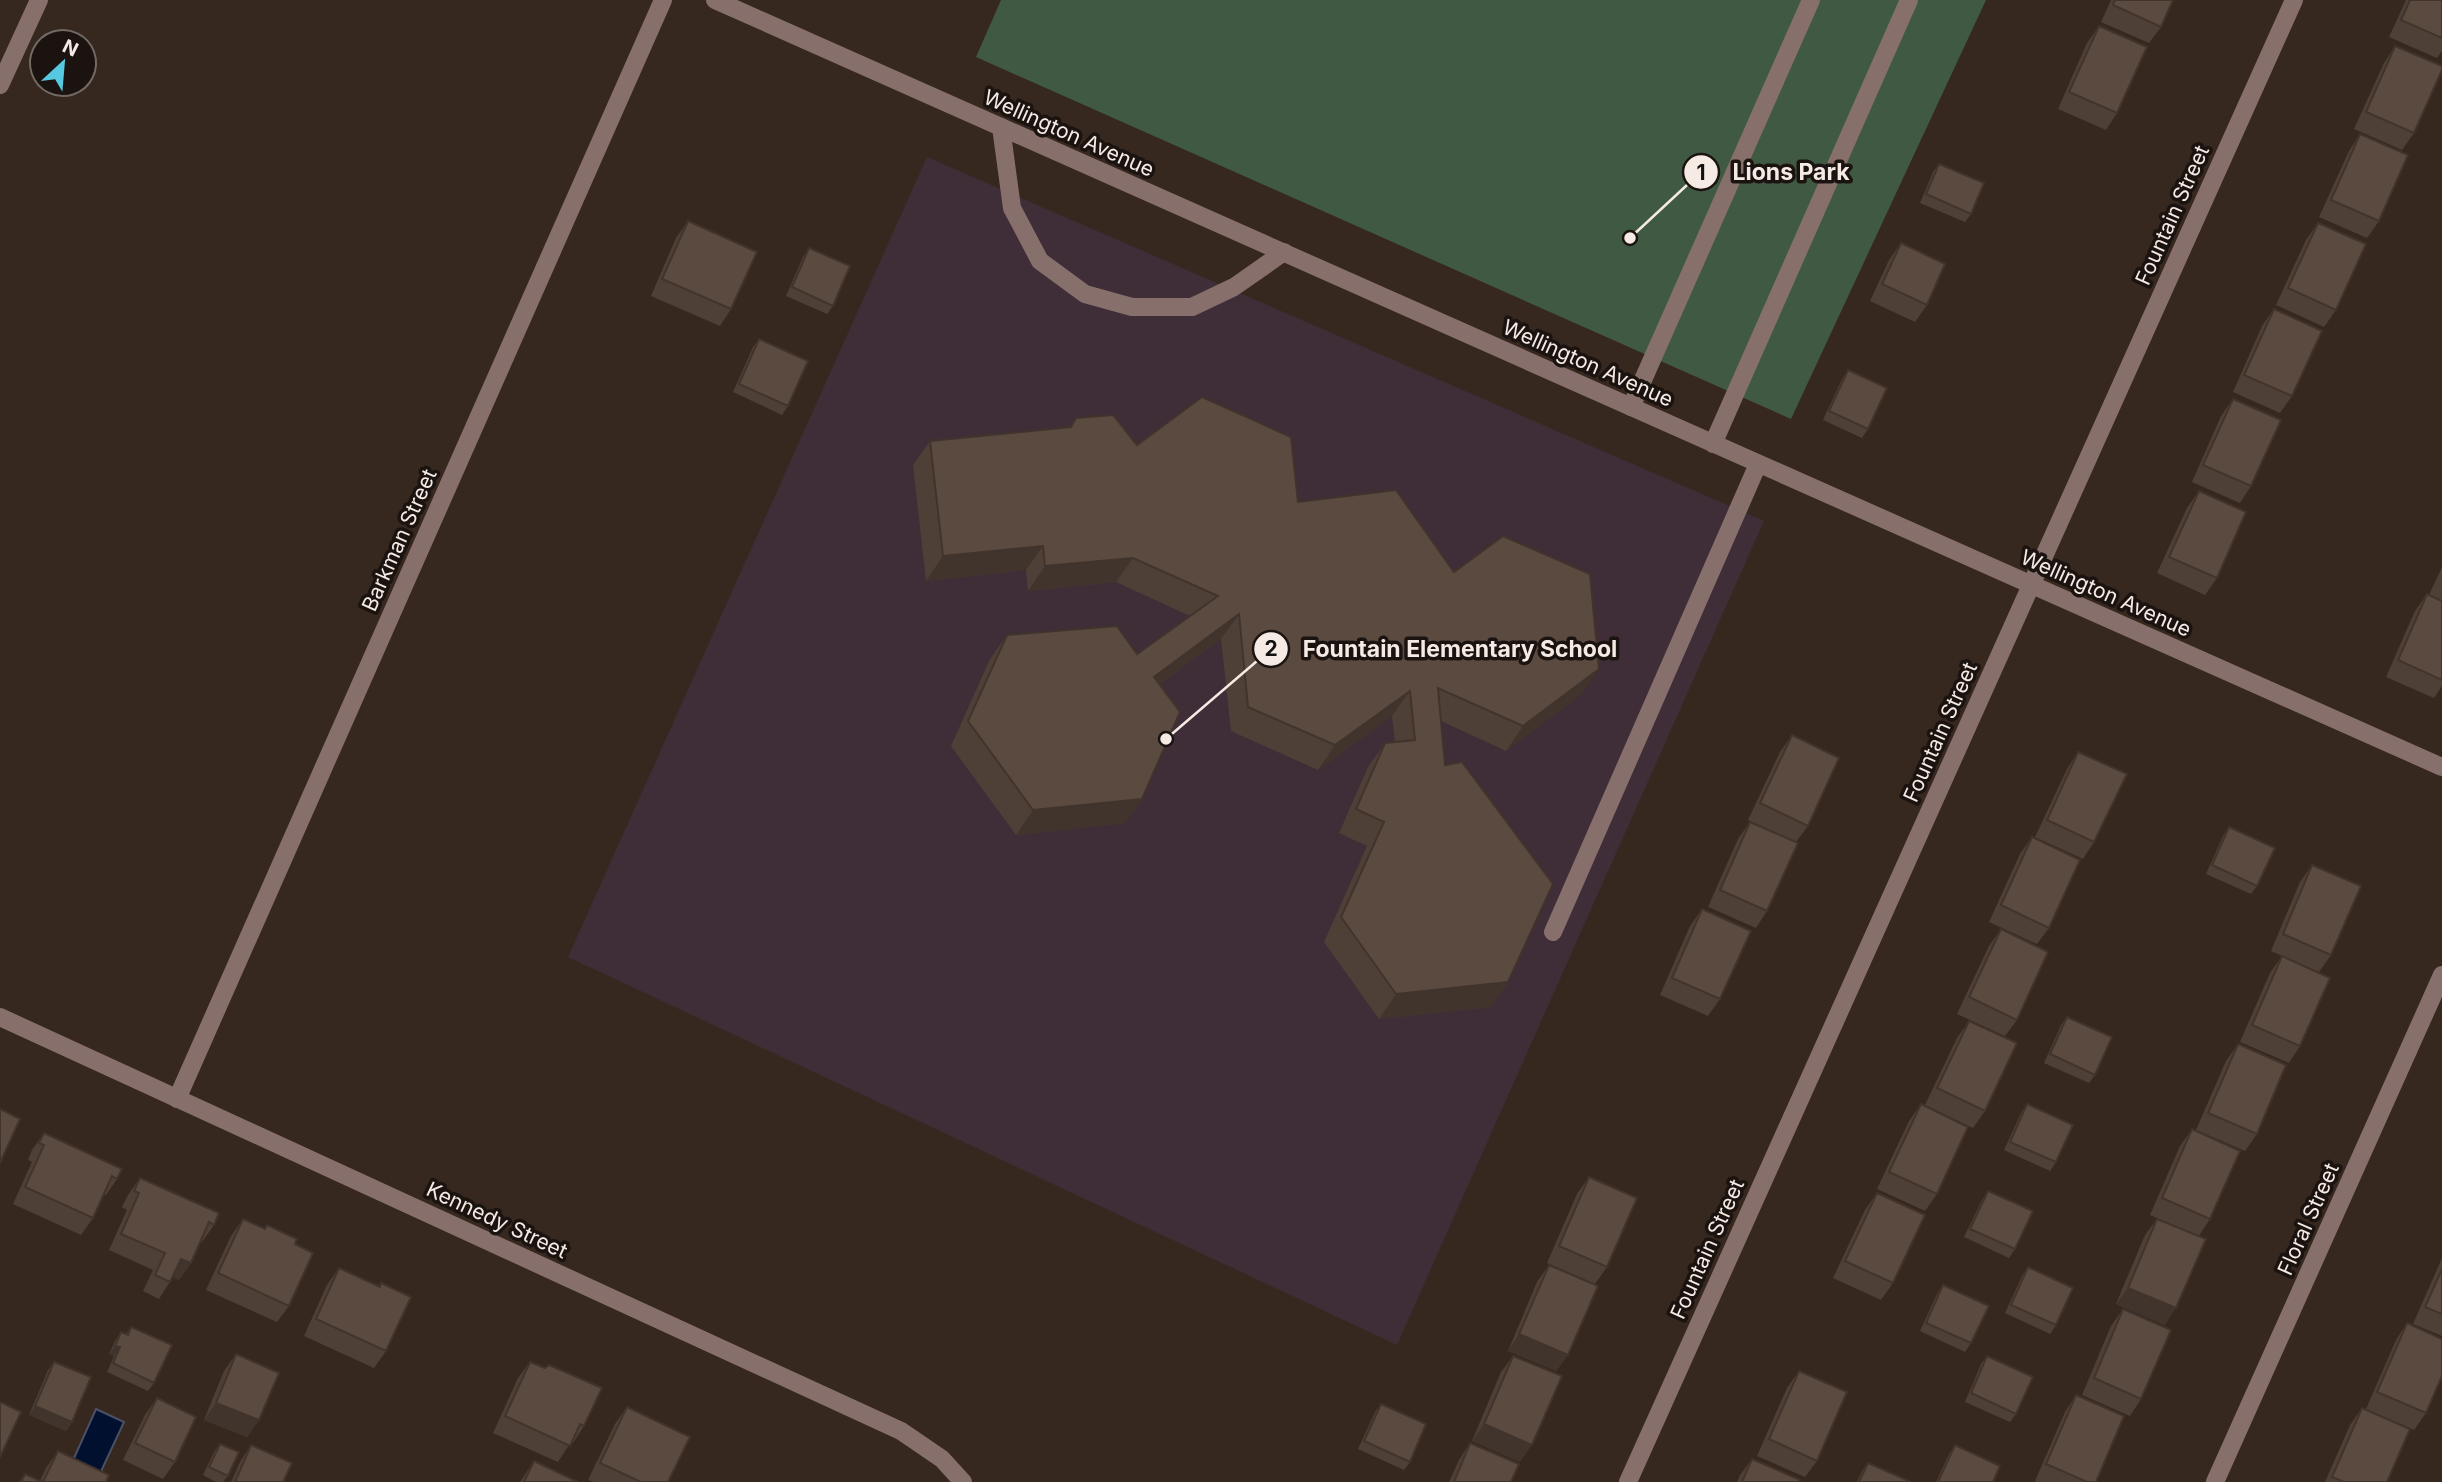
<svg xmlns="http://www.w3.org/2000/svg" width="2442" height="1482" viewBox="0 0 2442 1482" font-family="Inter,sans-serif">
	<rect width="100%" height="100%" fill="#37281f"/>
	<path fill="#3f2d37" d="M927,157l837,364 -367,824 -829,-388z"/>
	<path fill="#405942" d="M1001,0h985l-195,419 -815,-362z"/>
	<path fill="#00102e" stroke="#4a5165" stroke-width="2" d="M96,1409l28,13 -27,58 -27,-13z"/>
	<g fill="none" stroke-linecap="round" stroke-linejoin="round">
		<g stroke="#87706c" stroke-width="18">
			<path d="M715,0l1727,767"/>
			<path d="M0,85l39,-85"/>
			<path d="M1001,127l11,81 28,53 45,33 47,13h60l42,-20 50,-35"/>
			<path d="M1631,407l180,-407"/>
			<path d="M1713,444l196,-444"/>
			<path d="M1553,932l205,-468"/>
			<path d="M0,1017l901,414 41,28 21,23"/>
			<path d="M177,1099l486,-1099"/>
			<path d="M1628,1482l666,-1482"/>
			<path d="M2215,1482l227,-507"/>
		</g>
	</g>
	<g fill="#4e4037">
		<path d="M2111,0h62l-12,27 -12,16 -48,-21z"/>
		<path d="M2406,0h36v51l-5,7 -48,-21z"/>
		<path d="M2099,26l18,87 -11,17 -48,-21 29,-66z"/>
		<path d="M2395,46l19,87 -12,17 -48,-21 30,-66z"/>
		<path d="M2360,134l19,87 -12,17 -48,-21 30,-66z"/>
		<path d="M1939,164l32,50 -6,8 -45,-19 13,-31z"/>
		<path d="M688,221l43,88 -11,17 -69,-30 25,-58z"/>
		<path d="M2318,223l18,87 -12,17 -48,-22 30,-65z"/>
		<path d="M1901,243l26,62 -12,17 -45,-21 19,-41z"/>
		<path d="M809,248l24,58 -6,8 -41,-18 17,-39z"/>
		<path d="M2274,309l18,87 -12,17 -47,-21 29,-66z"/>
		<path d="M759,339l29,67 -6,9 -49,-23 20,-45z"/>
		<path d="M1848,370l20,59 -6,9 -39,-18 19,-41z"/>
		<path d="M2233,399l18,87 -11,17 -48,-21 29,-66z"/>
		<path d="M1076,418l61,27 161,57 156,70 128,122 -76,57 -65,-30 4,44 63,217 -17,25 -112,12 -55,-77 43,-96 -28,-13 29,-66 17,-24 10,-1 -3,-26 -74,54 -87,-39 -10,-92 -61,45 -18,115 -17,24 -109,12 -65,-89 39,-87 17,-24 130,19 53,-38 -74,-34 -88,9 -2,-21 -100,11 -13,-116 17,-24 139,-13z"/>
		<path d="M2199,491l18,87 -12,17 -48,-22 30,-65z"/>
		<path d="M2442,567v119l-8,12 -48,-21 29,-66 12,-17 2,1z"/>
		<path d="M1792,735l16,91 -12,16 -29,69 -11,17 -48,-21 30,-68 12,-17 32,14 -34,-16 32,-68z"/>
		<path d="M2078,752l16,90 -11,17 -48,-22 32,-68z"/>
		<path d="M2229,827l28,59 -6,8 -45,-20 17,-38z"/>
		<path d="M2032,837l17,91 -12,16 -48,-22 31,-68z"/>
		<path d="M2312,865l19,90 -12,17 -48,-21 29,-69z"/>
		<path d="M1702,909l18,90 -12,17 -48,-21 30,-69z"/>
		<path d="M2001,929l16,91 -12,16 -48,-22 32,-68z"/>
		<path d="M2282,956l18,90 -11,17 -49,-21 30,-69z"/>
		<path d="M2067,1017l28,58 -6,8 -45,-20 17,-38z"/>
		<path d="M1969,1021l16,90 -12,17 -48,-23 32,-67z"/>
		<path d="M2238,1044l19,90 -12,17 -49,-21 30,-69z"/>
		<path d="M1921,1104l16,90 -12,17 -48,-22 32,-68z"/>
		<path d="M2027,1104l29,58 -6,9 -46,-21 17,-37z"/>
		<path d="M2192,1129l18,90 -11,17 -34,89 -49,-21 29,-69 12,-16 37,15 -44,-19 30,-69z"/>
		<path d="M44,1133l73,46 -11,16 -2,-1 -11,24 -12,17 -68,-31 19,-42 -4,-2 4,-10z"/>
		<path d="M1589,1177l18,90 -12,17 -48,-21 30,-69z"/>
		<path d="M140,1178l74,47 -12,17 -1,-1 -10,22 -12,17 -6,-3 -14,22 -16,-8 10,-21 -44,-20 18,-40 -5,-3 6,-12z"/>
		<path d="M1988,1191l27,58 -6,9 -45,-21 18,-37z"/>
		<path d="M1877,1193l16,90 -12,17 -48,-22 32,-68z"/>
		<path d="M243,1219l21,10 3,-4 28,19 -6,62 -12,16 -71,-32 25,-54z"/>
		<path d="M2442,1258v78l-29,-12z"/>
		<path d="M1549,1265l19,90 -12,16 -48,-20 29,-69z"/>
		<path d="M2028,1267l28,58 -6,9 -45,-21 17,-37z"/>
		<path d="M339,1268l40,18 2,-3 5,68 -12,17 -70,-32 23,-51z"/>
		<path d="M1943,1285l28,58 -6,9 -45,-21 17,-37z"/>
		<path d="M2123,1309l18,90 -11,17 -48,-21 29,-69z"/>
		<path d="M2407,1323l19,90 -12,17 -48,-21 30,-69z"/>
		<path d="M131,1327l23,56 -6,8 -41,-19 7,-16 -5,-2 6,-13 6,-9 5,2z"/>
		<path d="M236,1354l23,66 -12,17 -43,-17 20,-49z"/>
		<path d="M1513,1356l7,106 -48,-21 29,-69z"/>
		<path d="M1987,1356l29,58 -6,8 -45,-20 16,-38z"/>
		<path d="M54,1362l18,60 -6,9 -37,-16 19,-45z"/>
		<path d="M530,1362l15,6 39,58 -11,17 -2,-1 -13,20 -65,-29 25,-55z"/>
		<path d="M1799,1371l18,90 -12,16 -48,-21 30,-68z"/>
		<path d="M2076,1395l20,87h-59l-2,-1 30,-69z"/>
		<path d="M157,1398l18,64 -12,17 -40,-19 22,-45z"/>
		<path d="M1381,1404l29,58 -6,8 -46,-21 17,-37z"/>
		<path d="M627,1407l41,75h-74l-6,-2 27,-56z"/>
		<path d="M2362,1408l25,74h-62l25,-57z"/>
		<path d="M1470,1443l41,39h-62l10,-22z"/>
		<path d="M220,1444l8,32 -5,6h-7l-13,-7 11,-23z"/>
		<path d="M251,1445l32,37h-52l9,-20z"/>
		<path d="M1955,1445l38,37h-57l13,-28z"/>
		<path d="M58,1451l48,31h-87l6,-8 15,7 6,-13z"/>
		<path d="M1752,1459l47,23h-62l3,-7z"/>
		<path d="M534,1461l44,21h-58z"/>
		<path d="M1868,1463l43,19h-54l5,-11z"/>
	</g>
	<g fill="#40342d">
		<path d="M1043,546l-17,24 -100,11 17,-25z"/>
		<path d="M1133,558l-17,24 -88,9 17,-25z"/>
		<path d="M1239,614l-18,25 -84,62 17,-24z"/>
		<path d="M1599,669l-17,25 -76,57 17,-25z"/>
		<path d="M1410,691l-18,25 -74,54 17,-25z"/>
		<path d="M1142,799l-17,24 -109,12 17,-25z"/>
		<path d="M1508,982l-17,25 -112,12 17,-25z"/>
		<path d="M181,1259l10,4 -12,17 -10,-4z"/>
		<path d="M2128,1288l48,20 -11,17 -49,-21z"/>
		<path d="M1519,1334l49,21 -12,16 -48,-20z"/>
		<path d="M115,1346l5,1 -6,9 -5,-2z"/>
		<path d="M216,1403l43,17 -12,17 -43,-17z"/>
		<path d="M35,1406l37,16 -6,9 -37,-16z"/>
		<path d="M1484,1424l48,21 -12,17 -48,-21z"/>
	</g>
	<g fill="#5b4a40" stroke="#40342d" stroke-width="2">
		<path d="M2115,0h58l-12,27 -48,-22z"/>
		<path d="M2410,0h32v38l-41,-18z"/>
		<path d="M2099,26l48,21 -30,66 -48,-21z"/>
		<path d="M2395,46l47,20v4l-28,63 -48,-21z"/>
		<path d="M2360,134l48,21 -29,66 -48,-21z"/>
		<path d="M1939,164l45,19 -13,31 -45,-20z"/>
		<path d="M688,221l69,31 -26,57 -69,-30z"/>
		<path d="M2318,223l48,21 -30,66 -48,-22z"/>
		<path d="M1901,243l44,21 -18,41 -45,-21z"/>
		<path d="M809,248l41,18 -17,40 -41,-19z"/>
		<path d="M2274,309l48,22 -30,65 -48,-21z"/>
		<path d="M759,339l49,22 -20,45 -49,-22z"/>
		<path d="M1848,370l39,18 -19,41 -39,-18z"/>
		<path d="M1202,397l89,40 7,65 98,-12 58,82 49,-36 87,38 9,95 -76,57 -85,-38 7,77 17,-3 91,122 -45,98 -112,12 -55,-77 43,-95 -28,-13 29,-66 30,-3 -5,-49 -75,54 -87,-38 -9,-93 -85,63 26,35 -38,87 -109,11 -65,-89 39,-86 110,-9 20,28 81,-58 -85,-38 -88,8 -2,-20 -100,10 -13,-115 141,-14 5,-9 37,-3 24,30z"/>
		<path d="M2233,399l48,21 -30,66 -48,-21z"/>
		<path d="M2199,491l47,21 -29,66 -48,-21z"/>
		<path d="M2427,594l15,7v79l-44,-20z"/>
		<path d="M1792,735l47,23 -31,68 -48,-23z"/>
		<path d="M2078,752l49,22 -33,68 -47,-22z"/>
		<path d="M1750,822l48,21 -31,68 -47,-21z"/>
		<path d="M2229,827l46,21 -18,38 -45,-21z"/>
		<path d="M2032,837l48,23 -31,68 -48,-23z"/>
		<path d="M2312,865l49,21 -30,69 -48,-21z"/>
		<path d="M1702,909l49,22 -31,68 -48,-21z"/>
		<path d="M2001,929l47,23 -31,68 -48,-23z"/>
		<path d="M2282,956l48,22 -30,68 -48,-21z"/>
		<path d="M2067,1017l45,20 -17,38 -45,-21z"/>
		<path d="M1969,1021l48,22 -32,68 -48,-23z"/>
		<path d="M2238,1044l48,21 -29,69 -49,-21z"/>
		<path d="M1921,1104l47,23 -31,67 -48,-22z"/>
		<path d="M2027,1104l46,21 -17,37 -46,-20z"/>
		<path d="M0,1109l20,10 -20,44z"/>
		<path d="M2192,1129l48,22 -30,68 -48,-21z"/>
		<path d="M44,1133l78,36 -5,10 -5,-3 -19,42 -68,-31 19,-42 -5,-2z"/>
		<path d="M1589,1177l48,21 -30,69 -48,-21z"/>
		<path d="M140,1178l79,35 -5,12 -5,-3 -18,41 -10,-4 -11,23 -15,-7 10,-22 -44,-19 18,-41 -5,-2z"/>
		<path d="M1988,1191l45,20 -18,38 -45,-20z"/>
		<path d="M1877,1193l48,22 -32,68 -48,-22z"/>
		<path d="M243,1219l22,10 2,-4 30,14 -2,5 18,9 -24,53 -71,-33z"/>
		<path d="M2157,1219l49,20 -30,69 -48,-20z"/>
		<path d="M1549,1265l49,21 -30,69 -49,-21z"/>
		<path d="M2028,1267l45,21 -17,37 -45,-20z"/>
		<path d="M339,1268l41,19 1,-4 30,14 -25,54 -70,-32z"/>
		<path d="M2442,1269v45l-17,-7z"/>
		<path d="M1943,1285l46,21 -18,37 -45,-20z"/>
		<path d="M2123,1309l48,21 -30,69 -47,-21z"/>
		<path d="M2407,1323l35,16v37l-16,37 -49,-21z"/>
		<path d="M131,1327l41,18 -18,38 -41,-20 7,-16 -5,-1 6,-14 7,3z"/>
		<path d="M236,1354l43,19 -20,47 -43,-17z"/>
		<path d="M1513,1356l49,20 -30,69 -48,-21z"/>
		<path d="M1987,1356l46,21 -17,37 -45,-21z"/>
		<path d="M54,1362l37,15 -19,45 -37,-16z"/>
		<path d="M530,1362l15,6 4,-3 53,23 -18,38 -4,-2 -10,22 -65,-30z"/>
		<path d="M1799,1371l48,21 -30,69 -48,-22z"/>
		<path d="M2076,1395l48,21 -28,66h-9l-41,-18z"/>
		<path d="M157,1398l39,19 -21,45 -40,-19z"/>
		<path d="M0,1402l21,10 -21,45z"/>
		<path d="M1381,1404l45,20 -16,38 -46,-21z"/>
		<path d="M627,1407l63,30 -22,45h-27l-41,-19z"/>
		<path d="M2362,1408l48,21 -23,53h-43l-12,-5z"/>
		<path d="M1470,1443l49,21 -8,18h-57z"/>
		<path d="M220,1444l19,8 -11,24 -19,-9z"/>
		<path d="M251,1445l41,18 -9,19h-48z"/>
		<path d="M1955,1445l45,21 -7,16h-55z"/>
		<path d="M58,1451l51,24 -3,7h-63z"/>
		<path d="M1752,1459l48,21 -1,2h-57z"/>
		<path d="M534,1461l44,21h-54z"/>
		<path d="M1868,1463l43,19h-52z"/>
		<path d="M25,1474l17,8h-21z"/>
	</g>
	<g text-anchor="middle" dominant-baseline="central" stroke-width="7" stroke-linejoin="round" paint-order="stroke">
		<g font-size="21" fill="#f5eae4" stroke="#1a130f">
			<text transform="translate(1069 133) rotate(24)">Wellington Avenue</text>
			<text transform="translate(2172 215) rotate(-66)">Fountain Street</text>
			<text transform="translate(1588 363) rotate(24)">Wellington Avenue</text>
			<text transform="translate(399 540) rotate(-66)">Barkman Street</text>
			<text transform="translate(2106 593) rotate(24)">Wellington Avenue</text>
			<text transform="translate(1940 732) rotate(-66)">Fountain Street</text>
			<text transform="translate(2308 1219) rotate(-66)">Floral Street</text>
			<text transform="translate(497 1220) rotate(25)">Kennedy Street</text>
			<text transform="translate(1707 1249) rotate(-66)">Fountain Street</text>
		</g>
	</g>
	<path fill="none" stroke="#f5eae4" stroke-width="2.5" d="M1630 238L1701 172M1166 739L1271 649"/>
	<g fill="#f5eae4" stroke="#1a130f" stroke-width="2.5">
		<circle cx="1630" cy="238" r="7"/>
		<circle cx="1166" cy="739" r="7"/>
		<circle cx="1701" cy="172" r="18"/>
		<circle cx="1271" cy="649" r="18"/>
	</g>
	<g font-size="21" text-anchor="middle" font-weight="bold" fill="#111">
		<text x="1701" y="180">1</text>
		<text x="1271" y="656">2</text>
	</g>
	<g font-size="23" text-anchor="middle" font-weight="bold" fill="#f5eae4" stroke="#1a130f" stroke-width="7" stroke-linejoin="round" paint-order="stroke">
		<text x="1791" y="180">Lions Park</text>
		<text x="1460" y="657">Fountain Elementary School</text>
	</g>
	<g transform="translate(63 63) rotate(26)"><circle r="33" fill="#1a130f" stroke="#726964" stroke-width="2"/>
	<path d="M0-5L12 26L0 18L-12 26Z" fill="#56c9e0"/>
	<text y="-10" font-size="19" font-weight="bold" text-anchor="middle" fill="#f5eae4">N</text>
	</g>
</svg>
